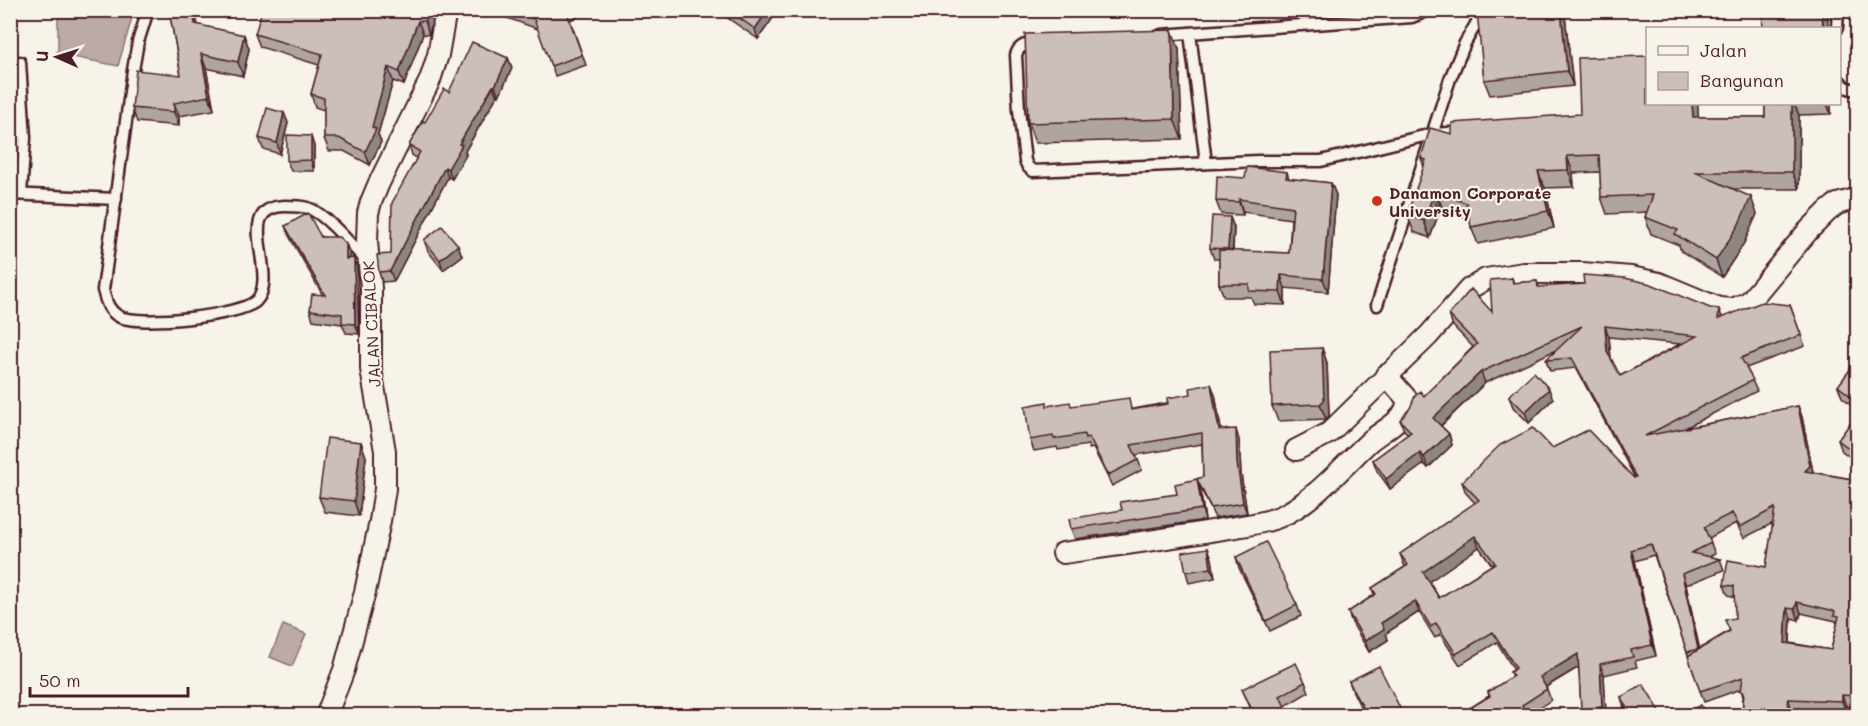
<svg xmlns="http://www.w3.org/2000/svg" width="1868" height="726" viewBox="0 0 1868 726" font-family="Mali,sans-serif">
	<rect width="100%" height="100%" fill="#f7f3e8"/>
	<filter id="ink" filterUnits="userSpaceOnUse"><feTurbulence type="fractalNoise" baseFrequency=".0167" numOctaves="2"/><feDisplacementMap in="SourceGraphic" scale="12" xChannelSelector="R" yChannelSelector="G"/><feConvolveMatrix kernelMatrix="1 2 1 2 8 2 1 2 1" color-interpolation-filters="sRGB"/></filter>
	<g filter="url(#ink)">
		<g fill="#bcaaa7" stroke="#8e7275" stroke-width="1.5">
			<path d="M58,11h76l-16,55 -61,-12 1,-6z"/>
			<path d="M283,625l23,9 -14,32 -22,-9z"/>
		</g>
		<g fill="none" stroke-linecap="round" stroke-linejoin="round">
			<g stroke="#4a1f2b" stroke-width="15">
				<g id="service">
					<path d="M148,10l-10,32 -5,28 -30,220c3,11 5,20 15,26 19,11 122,0 138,-15 25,-26 -25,-94 29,-95 8,0 16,0 23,2 18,6 46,40 60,55"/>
					<path d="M1837,28l1,-18"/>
					<path d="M1190,33l16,130"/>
					<path d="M1161,35l251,-18 17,-7"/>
					<path d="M1038,43c-9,1 -19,1 -22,12l3,55 6,51 3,6 5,4 225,-10h63l111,-27 34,-2"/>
					<path d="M20,62l5,76 -4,56"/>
					<path d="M1840,81l5,6 13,4"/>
					<path d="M10,194l106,5"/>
					<path d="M1377,305l73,-226 15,-36 19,-33"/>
				</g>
			</g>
			<g stroke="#4a1f2b" stroke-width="24">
				<g id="minor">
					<path d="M1296,450l33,-17 100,-98 40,-46 17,-10 38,-6h58l49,4 28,6 60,25 14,1 16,-7 59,-71 20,-20 9,-7 21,-6"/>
					<path d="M1063,553c51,-7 103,-14 154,-23 20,-4 43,-5 62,-13 32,-13 66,-53 91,-76 14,-12 39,-22 37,-42l-21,-24"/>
					<path d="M326,716l18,-46 21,-78 15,-71 5,-32v-38l-14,-82v-81l-4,-47 1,-28 3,-11 8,-19 51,-103 8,-25 8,-45"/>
				</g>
			</g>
			<use href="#service" stroke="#f7f3e8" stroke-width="10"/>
			<use href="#minor" stroke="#f7f3e8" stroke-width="20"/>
		</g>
		<g fill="#afa49f" stroke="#4a1f2b" stroke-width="1.5" fill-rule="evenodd">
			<path d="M169,10h29l-2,5 2,10 46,10 5,14 -6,27 -37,-8 8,42 -35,6v10l-42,-4 -5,-14 49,-33z"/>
			<path d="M377,10h58l-6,25 -6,-1 -19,51 -11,-4 -15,53 3,8 -11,23 -26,-14h-15l-5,-13v-28l-9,-3 -4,-13 8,-29 -59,-18 -5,-13 121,-22z"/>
			<path d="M485,10h108l-23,10 16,45 -31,11 -17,-47z"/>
			<path d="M721,10h49l3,8 -15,21 -36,-25z"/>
			<path d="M1478,10h85l2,6 8,70 -83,9 -6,-15z"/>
			<path d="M1179,49l3,90 -147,4 -7,-20z"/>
			<path d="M508,58l4,10 -13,28h-2l-32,55 1,4 -14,24 -4,-2 -54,104 -12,1 -3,-10 12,-18 25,-96 -4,-3 -3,-10 16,-23 24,-30z"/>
			<path d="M1765,104h66v10l-32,1v74h-66l24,25 -13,29 -22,34 -41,-26 -2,-6 -28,-11 -6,-17 2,-5 -40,2 -6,-17 -1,-25 -27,1 1,14 -29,1 9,40 -76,16 -7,-17 -1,-8 -27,-9 -1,3 -3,-1 -9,26 -16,-6 -7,-17 17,-48 -3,-9 31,-24 247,-17h66z"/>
			<path d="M284,113l4,10 -8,31 -17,-5 -4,-11z"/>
			<path d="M314,146v25h-23l-4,-10z"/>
			<path d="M1287,172l2,7 42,4 5,12 -8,97 -43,-4v17l-31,-1 -3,-7h-27l-5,-13v-25h-5l-4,-11 24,-21 -1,24 56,2 2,-34 -48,-7v3l-22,-1 -5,-13 29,-23z"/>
			<path d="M285,226l61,18 4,10v4h4l3,10 2,66 -13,-1 -4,-9 -29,-4 -3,-10 12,-16 -33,-58z"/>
			<path d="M424,240l34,5 4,11 -19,14 -15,-19z"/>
			<path d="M1512,278l2,5 23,-2 2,6 183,30 68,-12 15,41 -59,22 11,23 -72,37 113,-22 4,11 11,55 44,8v226h-11v6l-54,-3v7h-50l1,-19 -2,-8 -37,13 -50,-147 -19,6 21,95 -21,5 2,6 -33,8 2,41h-22l-3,-7 -2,-42 -33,20 5,13 -24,16h-60l-2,-5 24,-15 -1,-4 24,-15 -2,-5 4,-2 -17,-28 -37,23 -20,-31 -5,4 -16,-26 -33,21 2,7 -19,12 -17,-29 -4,-11 26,-17 -2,-7 33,-21 -5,-13 75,-51 -9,-10 -4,-11 90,-34 83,30 -59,-110 -26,3 -4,-11 10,-10 -71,33 -44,43 8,8 3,11 -24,23 -4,-4 -34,25 -13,-18 -4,-11 35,-26 -4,-4 -4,-10 73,-73 -20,-21 -4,-11 43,-3zM1609,337l71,7 -60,32 -9,-18zM1736,523l8,15 29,-15 -7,44 -42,18 4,10 7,2v21l-6,13 -30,18 -13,-64 38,-15 -4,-11 -11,-2 6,-3 -6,-16zM1479,547l13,18 -53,33 -10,-17zM1801,613l35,8 1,3 -6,26 -41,-7 1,-25 8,2z"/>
			<path d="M1322,348l5,15 2,53 -3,3 -48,2 -6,-15z"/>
			<path d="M1857,360v49l-15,-12 -4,-11z"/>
			<path d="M1215,394l6,36 18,10 2,34 6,39 -32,5 -14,-29 -4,-10 6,-2 -1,-33 -66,11 6,15 -30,16 -19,-38 -4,1 -1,-4 -30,5 -1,-3 -23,4 -4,-11 18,-34h24l61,3z"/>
			<path d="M1509,396l44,3 -24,24 -16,-16z"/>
			<path d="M1857,414v50l-3,-4 -12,-9 -4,-11z"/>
			<path d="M361,442l5,15 -7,59 -34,-4 -6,-15z"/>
			<path d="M1200,489l5,31 -130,19 -4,-10 51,-19z"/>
			<path d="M1208,548l4,11 3,19 -26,5 -3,-11z"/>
			<path d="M1236,557l61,48 4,11 -31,15 -31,-63z"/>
			<path d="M1349,681l55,35h-38l-2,-4h-1l-10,-20z"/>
			<path d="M1305,682l4,10 -24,14 4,10h-35l-12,-27z"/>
			<path d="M1621,697l42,19h-34l-5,-8z"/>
		</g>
		<g fill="#8f8682" stroke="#4a1f2b" stroke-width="1.5">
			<path d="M193,10h5l-2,5 4,23 -5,-14z"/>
			<path d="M427,10h8l-6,25 -4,-14z"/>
			<path d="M768,10h2l3,8 -15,21 -3,-10z"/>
			<path d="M1561,10h2l2,6 8,70 -6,-15z"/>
			<path d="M1822,10h6v18h-5z"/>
			<path d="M418,21l5,13 -19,51 -5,-13z"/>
			<path d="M1172,30l7,19 3,90 -8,-20z"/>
			<path d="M244,35l5,14 -6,27 -5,-14z"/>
			<path d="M201,54l5,14 8,42 -5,-14z"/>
			<path d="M508,58l4,10 -13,28 -4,-10z"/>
			<path d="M388,67l5,14 -15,53 3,8 -11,23 -5,-13z"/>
			<path d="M493,86l4,10 -32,55 1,4 -14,24 -4,-10 11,-25z"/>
			<path d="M174,103l5,13v10l-5,-14z"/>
			<path d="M1692,104h6l1,30 -6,-17z"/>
			<path d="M1792,104h2l5,11v74l-7,-17z"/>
			<path d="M1827,104h4v10z"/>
			<path d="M284,113l4,10 -8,31 -3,-11z"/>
			<path d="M311,136l3,10v25l-3,-11z"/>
			<path d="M1567,156l6,17 1,14 -6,-17z"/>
			<path d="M445,167l3,10 -54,104 -4,-10z"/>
			<path d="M1538,171l7,17 9,40 -6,-17z"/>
			<path d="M1331,183l5,12 -8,97 -5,-13z"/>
			<path d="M1437,193l6,17 -1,3 -6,-17z"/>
			<path d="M1433,195l6,17 -9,26 -6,-17z"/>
			<path d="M1751,197l6,17 -13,29 -22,34 -6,-17z"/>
			<path d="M1239,199l4,13v3l-4,-13z"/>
			<path d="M1230,217l4,10 -2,33 -4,-11z"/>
			<path d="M346,244l4,10v15l-4,-10z"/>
			<path d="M458,245l4,11 -19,14 -3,-10z"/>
			<path d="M354,258l3,10 2,66 -4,-10z"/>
			<path d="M1281,275l4,13v17l-5,-13z"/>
			<path d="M1719,309l4,11 -5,-1z"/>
			<path d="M1605,326l4,11 2,24 -4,-10z"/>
			<path d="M1322,348l5,15 2,53 -3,3 -6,-15z"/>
			<path d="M1481,372l4,11 -48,46 -4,-11z"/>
			<path d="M1211,384l4,10 8,46 -4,-10z"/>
			<path d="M1549,389l4,10 -24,24 -4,-11z"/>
			<path d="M1798,406l4,11 12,60 -9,-6z"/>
			<path d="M1236,429l3,11 2,34 6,39 -4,-10 -6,-40z"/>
			<path d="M1449,434l3,11 -24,23 -4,-11z"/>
			<path d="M361,442l5,15 -7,59 -5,-15z"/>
			<path d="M1420,453l4,11 -34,25 -4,-10z"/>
			<path d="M1197,479l3,10 5,31 -3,-11z"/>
			<path d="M1857,515v32l-5,-1z"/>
			<path d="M1475,536l4,11 -52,36 -4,-11z"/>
			<path d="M1208,548l4,11 3,19 -4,-10z"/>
			<path d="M1631,550l4,11 21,95 -4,-11z"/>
			<path d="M1682,574l4,11 16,75 -4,-11z"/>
			<path d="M1415,601l4,11 -33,21 2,7 -19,12 -4,-11 16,-18z"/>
			<path d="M1797,602l4,11 -2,7 -4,-11z"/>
			<path d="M1787,608l4,10 -2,36 -4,-11z"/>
			<path d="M1578,654l4,11 -38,23 -4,-11z"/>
			<path d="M1600,664l4,11 2,41h-1l-3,-9z"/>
			<path d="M1842,695l4,11v6l-4,-11z"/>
			<path d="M1788,699l4,10v7h-3z"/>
			<path d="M1524,709l3,7h-13z"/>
		</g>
		<g fill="#ccbfb9" stroke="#4a1f2b" stroke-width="1.5" fill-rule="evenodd">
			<path d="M169,10h24l2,14 49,11 -6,27 -37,-8 8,42 -35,7v9l-42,-4 4,-38 45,5z"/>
			<path d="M262,10h82l14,4 1,-4h11l6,2 1,-2h50l-2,11h-7l-19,51 -11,-5 -16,60 4,2 -11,23 -26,-14h-15v-40l-13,-4 11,-40 -67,-20z"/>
			<path d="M509,10h57l16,45 -31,11 -17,-47z"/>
			<path d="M728,10h40l-13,19z"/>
			<path d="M1478,10h83l6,61 -83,9 -7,-68z"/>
			<path d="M1762,10h60l1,18h-60z"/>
			<path d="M1172,30l2,89 -146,4 -3,-89z"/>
			<path d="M472,42l36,16 -13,28h-2l-34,58 3,1 -14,24 -3,-2 -55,104 -11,1 -2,-17 14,-1 1,-51 28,-51 -11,-7 14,-24 2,1 19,-33 5,3z"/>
			<path d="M1647,56v48h45l1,13h72v-13h27v68h-97l56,25 -13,29 -22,34 -41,-26 3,-4 -33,-13 8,-22 -52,2 -2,-42 -32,1 1,14 -30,1 10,40 -77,16 -4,-24 -30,-10 -1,3 -3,-1 -9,26 -17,-6 19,-55 -5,-2 9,-30 22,6v-11l128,-9 -2,-56z"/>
			<path d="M267,108l17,5 -7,30 -18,-5z"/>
			<path d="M287,135l24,1v24l-24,1z"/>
			<path d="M1247,167l40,5 -1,6 45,5 -8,96 -42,-4 -1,17 -31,-1v-7h-30v-34l70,3 4,-46 -54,-8v3l-23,-1 1,-25 28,2z"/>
			<path d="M308,213l13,24h18l7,7v15l8,-1 1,66 -13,-1v-9l-32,-4 2,-16 13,1 -40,-69z"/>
			<path d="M1212,216l18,1 -2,32 -18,-1z"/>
			<path d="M442,226l16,19 -18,15 -16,-20z"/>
			<path d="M1583,275l42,3 26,6 59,24 9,1 -1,10 44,-17 28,3 11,30 -60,23 12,22 -108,56 153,-30 12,60 -5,5 52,9v35l-5,31 5,2v148l-15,-1v6l-54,-2 1,17h-47l2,-24 -3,-1 2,-14 -43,14 -12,-35 42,-25 -5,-11 10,-2 -1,-32 -10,-1 4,-25 38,7 9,-59 -35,19 -8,-14 -28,14 7,16 -20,10 29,6 -38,15 16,75 -11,3 -36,-108 -20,6 21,95 -21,5 2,7 -33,7 2,43 -21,2 -3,-55 -38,23 7,12 -25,16 2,4 -10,7h-47l1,-1 -3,-4 25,-15 -2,-4 25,-16 -3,-4 6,-4 -23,-36 -37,22 -20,-31 -5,4 -16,-26 -34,22 3,6 -19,12 -17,-29 28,-18 -4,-6 36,-23 -8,-11 79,-54 -17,-18 38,-37 33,-17 19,20 36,-18 46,48 2,-1 -64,-119 -26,2 36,-34 -101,46 -48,46 16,16 -25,23 -4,-4 -34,26 -13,-19 38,-28 -11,-12 10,-12 5,-12 5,-5 4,5 53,-52 -28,-29 22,-26 21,23 -2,-32 22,-2 1,5 24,-2 1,6 46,-3zM1605,326l92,10 -77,40 -13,-25zM1475,536l20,27 -56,35 -16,-26zM1797,602l38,9 -1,4 5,1 -8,34 -46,-7 2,-35 8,1z"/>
			<path d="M1322,348l2,52 -4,4 -48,2 -2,-56z"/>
			<path d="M1857,360v41l-19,-15z"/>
			<path d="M1534,372l15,17 -24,23 -16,-16z"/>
			<path d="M1211,384l8,46 17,-1 1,34 6,40 -32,5 -14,-29 6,-2 -1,-44 -71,12 7,15 -30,15 -19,-38 -4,1 -1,-4 -30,5 -1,-3 -23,4 -5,-34 22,-4v4l23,-4 1,4 58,-8 2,12 37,-6 -1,-6 24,-4 -1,-6z"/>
			<path d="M1857,414v43l-7,-8 -12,-9z"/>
			<path d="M327,438l34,4 -7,59 -35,-4z"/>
			<path d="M1197,479l5,30 -131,20 -2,-10 53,-9 -2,-8 57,-8 -2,-10z"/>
			<path d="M1266,542l31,63 -31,16 -30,-64z"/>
			<path d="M1208,548l3,20 -25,4 -4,-20z"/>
			<path d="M1296,663l9,19 -25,14 9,20h-34l-13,-27z"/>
			<path d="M1379,666l25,50h-37l-7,-15 -1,1 -10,-21z"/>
			<path d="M1643,684l20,32h-32l-10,-19z"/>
			<path d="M1701,705l5,11h-28z"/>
		</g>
	</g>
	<circle fill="#c8321e" stroke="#f7f3e8" stroke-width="2" cx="1377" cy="201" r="6"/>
	<g text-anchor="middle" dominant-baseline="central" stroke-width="4.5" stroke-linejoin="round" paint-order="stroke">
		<g font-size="16" font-weight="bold" fill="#4a1f2b" stroke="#f7f3e8" text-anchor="start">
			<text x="1389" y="192">Danamon Corporate<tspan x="1389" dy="18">University</tspan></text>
		</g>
		<g font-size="16" fill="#4a1f2b" stroke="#f7f3e8">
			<text transform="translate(371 324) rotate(-93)">JALAN CIBALOK</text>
		</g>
	</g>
	<rect width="1868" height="726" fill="none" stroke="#f7f3e8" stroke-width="36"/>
	<rect x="18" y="18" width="1832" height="690" fill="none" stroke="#4a1f2b" stroke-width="2" filter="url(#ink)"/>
	<rect x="1646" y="27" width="195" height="78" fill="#f7f3e8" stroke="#b29e9c" stroke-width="1.5"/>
	<rect x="1658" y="46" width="30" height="9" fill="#f7f3e8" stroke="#b29e9c" stroke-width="1.5"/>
	<text x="1700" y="57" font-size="18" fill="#4a1f2b">Jalan</text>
	<rect x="1658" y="72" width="30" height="18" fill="#ccbfb9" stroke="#b29e9c" stroke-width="1.5"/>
	<text x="1700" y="87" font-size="18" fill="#4a1f2b">Bangunan</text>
	<g transform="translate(57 57) rotate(273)" stroke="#f7f3e8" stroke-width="4.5" paint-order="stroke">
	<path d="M0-4.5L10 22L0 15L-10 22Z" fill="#4a1f2b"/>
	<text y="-9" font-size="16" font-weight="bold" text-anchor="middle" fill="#4a1f2b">U</text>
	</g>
	<path d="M30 687v9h158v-9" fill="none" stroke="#4a1f2b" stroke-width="3"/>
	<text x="39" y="687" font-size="18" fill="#4a1f2b" stroke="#f7f3e8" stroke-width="4.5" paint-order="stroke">50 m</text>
</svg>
